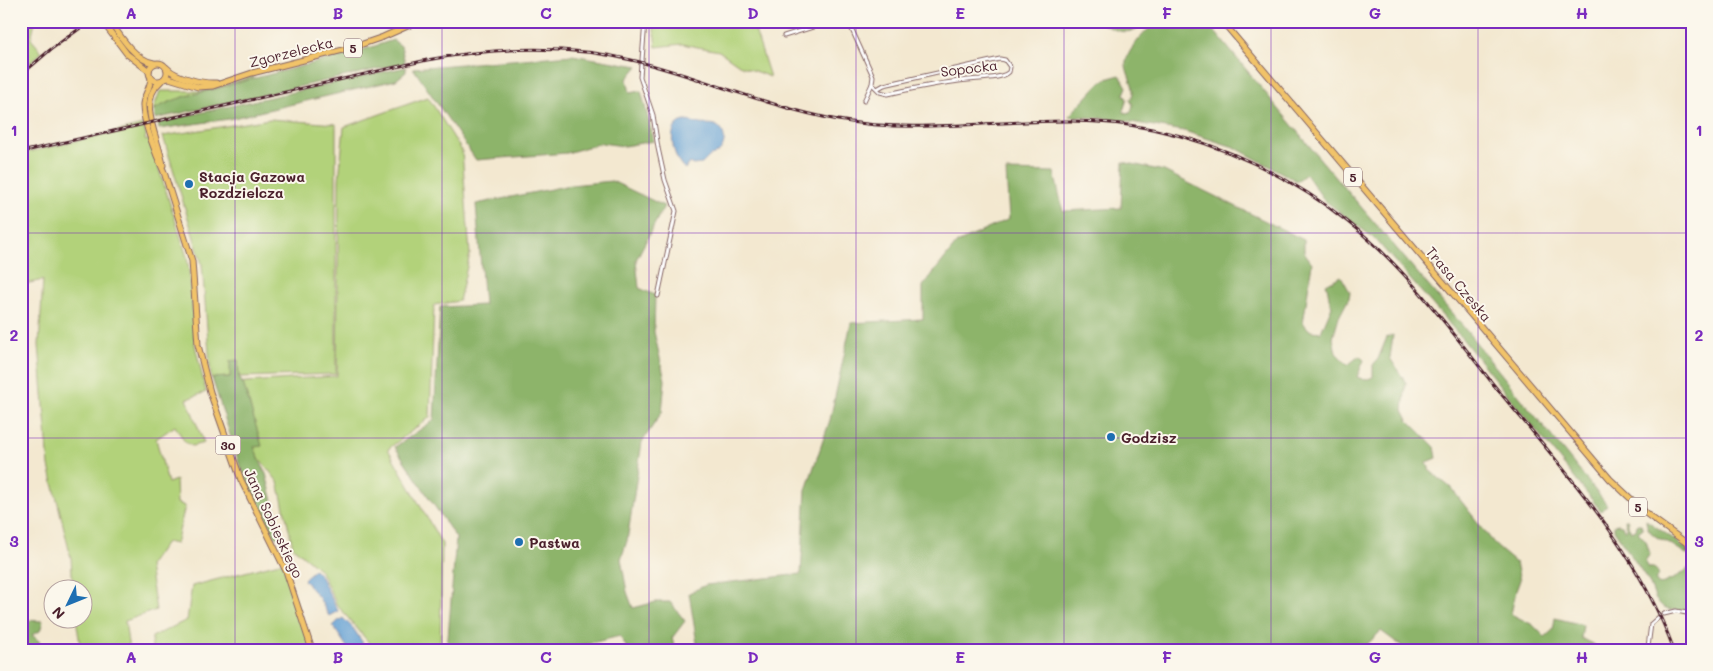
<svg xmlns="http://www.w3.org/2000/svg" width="1713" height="671" viewBox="0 0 1713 671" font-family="Mali,sans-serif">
	<rect width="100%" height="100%" fill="#fbf7ec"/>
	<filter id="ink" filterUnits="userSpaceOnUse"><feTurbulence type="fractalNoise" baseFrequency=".02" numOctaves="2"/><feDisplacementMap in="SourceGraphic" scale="10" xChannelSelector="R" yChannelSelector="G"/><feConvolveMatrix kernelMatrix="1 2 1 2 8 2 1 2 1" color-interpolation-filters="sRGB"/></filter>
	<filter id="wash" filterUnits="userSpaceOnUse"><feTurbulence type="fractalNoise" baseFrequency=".0096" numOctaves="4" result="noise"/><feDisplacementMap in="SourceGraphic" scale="20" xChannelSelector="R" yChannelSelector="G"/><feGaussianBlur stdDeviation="1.12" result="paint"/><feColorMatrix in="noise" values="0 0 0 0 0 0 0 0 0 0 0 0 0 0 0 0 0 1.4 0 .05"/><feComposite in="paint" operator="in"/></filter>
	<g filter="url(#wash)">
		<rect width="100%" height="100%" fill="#f3e8d0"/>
		<g fill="#b2d27a" stroke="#7e7852">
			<path d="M21,21h14l-4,18 11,13 -21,19z"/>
			<path d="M653,21h99l18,56 -31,-12 -20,-14 -37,-7 -26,3z"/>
			<path d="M253,76v2c-34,10 -69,16 -100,32l7,-19h43z"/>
			<path d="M428,97l34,54 8,103 -11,47 -25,4 -4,112 -42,32 54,95 -2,106h-76l7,-5 -34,-40 -17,-35 -27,-23 -15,-65 -30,-38 -15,-61 104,-7 2,-197 5,-52z"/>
			<path d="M270,119l66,5v250l-97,3 -1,-17 -7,17 -20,1 -9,-114 -39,-128z"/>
			<path d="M143,125l3,10 -1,5 2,1 2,-3 38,119 3,21 5,67 11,47 -19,7 17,44 -12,3 -7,-4 -10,-16 -19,13 12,44 8,-3 1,23 8,3 -9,38 -10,-2 -17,24 7,44 -31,11 4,29h-48l-5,-31 6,-1v-30h-9l-2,-30 -22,-92 -10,-121 4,-65 -22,5v-131z"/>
			<path d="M283,562l29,88h-160v-13l35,-17 5,-34z"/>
		</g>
		<g fill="#8db46a" stroke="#6c6a4a">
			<path d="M1097,21h50c-18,18 -31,10 -50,0z"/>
			<path d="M1156,21h50l115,139 140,164 146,181 -6,6 -141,-175 -85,-97 -51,-39 -18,-26 -9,7 -63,-34 -50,-16 -71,-12 -44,-3 32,-34 8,-4 11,-3 7,12 -3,7 3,5 -4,12 3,2 5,-1 2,-7 -3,-5c9,-12 -5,-25 -4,-38 2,-14 21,-31 30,-41z"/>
			<path d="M393,40l8,6 4,17 -250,56 -1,-9c20,-13 43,-16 65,-22 58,-17 117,-28 174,-48z"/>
			<path d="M572,55l66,11 -11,13 3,14 11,-2 13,50 -30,5 -23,-3 -34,10 -91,7 -63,-92z"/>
			<path d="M406,67v5l-10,8 -167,39 -70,10 -1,-7z"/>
			<path d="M1123,162l41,9 140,69v12l8,11 -9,61 8,7 10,1 11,-26c-4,-7 -3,-14 -6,-22l15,-8 9,16 -1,6 -10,19 -6,21 3,15 12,12 11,-9 5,4 -7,17 8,3 8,-3v-12l5,-6 9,-22 6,-2 -3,23 16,25 -3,27 5,10 27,27 2,11 -12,5 4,4v3l22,18 46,59 19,16 4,17 -4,11 -5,23 22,11 12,12 8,-7 2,-12 28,7 -2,13 17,9 2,3h-198l1,-3 -22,-16 -20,19h-663l-9,-57 17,-8 95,-11 5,-84 24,-70 21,-97 72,-4v-33l34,-43 52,-24 -3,-48 48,1 9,39 58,-3z"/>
			<path d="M612,181l52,25 -28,54 3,28 16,7 -1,37 11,48 -3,32 -20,30 -15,99 -6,18 6,33 6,16 23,-6h14l15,19 -13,17 3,12h-47l-8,-14 -57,14h-116l9,-112 -61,-91 39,-27 6,-113 44,-2 -8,-101 95,-19z"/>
			<path d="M238,360l1,17 5,9 18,60 -8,1 12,27 9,35 -1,6 7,21 -5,2 -36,-72 -28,-88 18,-1v-16z"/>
			<path d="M1625,520h3v5l3,7 5,-2 1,-6h4l2,4 -5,4 8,9 4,13 -5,7 4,7c6,-1 8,2 10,7l-4,5 4,5 16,-7 17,-12v47l-12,-3h-11l-5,-2 -8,-8 -7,-18 -35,-52v-5l4,-1 4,1 2,5 3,-1z"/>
			<path d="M1646,520l32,22 5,5h2l7,3v7c-6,-3 -12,-7 -18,-11 -11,-7 -27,-9 -28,-26z"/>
			<path d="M21,620l22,1 -3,10 -8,4 8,7 -6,8h-13z"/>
		</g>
		<g fill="#629fd3" stroke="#565f7f">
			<path d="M685,121c6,0 10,2 16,3 5,1 10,-1 16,2 10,6 9,21 1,27h-2l-2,2 -4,1 -8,8 -9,1 -4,-2 -4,6c-12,-9 -21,-45 0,-48z"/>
			<path d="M314,569l6,6 18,36 -9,5 -10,-18 -15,-18z"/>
			<path d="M343,618l10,10 10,15 -9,7h-5l-16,-24 5,-5z"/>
		</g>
	</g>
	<g filter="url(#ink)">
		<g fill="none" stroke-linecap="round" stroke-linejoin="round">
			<g stroke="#856565" stroke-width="5">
				<g id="minor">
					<path d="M848,21l25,55 -1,8 -8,17"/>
					<path d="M784,36l48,-15"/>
					<path d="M642,60l3,-39"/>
					<path d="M641,64l-1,13 13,38 5,33 7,32 11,31 -18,85"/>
					<path d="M872,84l8,8 8,2c31,-7 60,-13 92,-15 9,-1 23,-1 29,-7l1,-5 -5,-7 -5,-1 -116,26 -7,4"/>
					<path d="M1664,614l12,-3 16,3"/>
					<path d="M1648,647l3,-23 8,-7"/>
				</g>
			</g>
			<g stroke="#856565" stroke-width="7">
				<g id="primary">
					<path d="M102,21l25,33 22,17"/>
					<path d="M110,21c10,15 25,39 44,42"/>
					<path d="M1222,21l388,458 38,36 44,32"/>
					<circle cx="158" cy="72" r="9"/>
					<path d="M167,68c8,9 36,16 49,15"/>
					<path d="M151,77c0,10 -7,18 -8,27 -1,16 14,53 21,68l28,89 6,84 12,47 31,88 45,91 26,79"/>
					<path d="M164,79l5,-1 29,9 15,-1 39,-13 99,-25 32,-11 36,-16"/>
					<path d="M161,81c-25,21 -2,58 2,84"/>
				</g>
			</g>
			<use href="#minor" stroke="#fff" stroke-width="3"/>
			<use href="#primary" stroke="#f1c369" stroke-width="5"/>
			<g stroke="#4a1f2b" stroke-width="3">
				<g id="rail">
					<path d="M21,75l29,-25 40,-29"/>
					<path d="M21,152l406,-92c69,-13 140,-16 209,1 68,17 132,46 202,59 104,19 210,-13 314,9 71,15 140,48 196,93 57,45 100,105 145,162 68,83 144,164 181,266"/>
				</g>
			</g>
			<use href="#rail" stroke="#fbf7ec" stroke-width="1" stroke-dasharray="4" stroke-linecap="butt"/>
		</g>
	</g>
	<path fill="none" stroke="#7b2cbf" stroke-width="1" stroke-opacity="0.55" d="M235,21v629M442,21v629M649,21v629M856,21v629M1064,21v629M1271,21v629M1478,21v629M21,233h1671M21,438h1671"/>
	<g fill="#1f6fb2" stroke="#fbf7ec" stroke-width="2">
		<circle cx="189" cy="184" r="5"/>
		<circle cx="1111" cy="437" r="5"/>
		<circle cx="519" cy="542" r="5"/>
	</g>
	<g text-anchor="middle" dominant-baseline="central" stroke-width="4" stroke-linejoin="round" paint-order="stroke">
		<g fill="#fbf7ec" stroke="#7f6065" stroke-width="1">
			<rect x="344" y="38.5" width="18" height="19" rx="4"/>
			<rect x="1344" y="167.5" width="18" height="19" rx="4"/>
			<rect x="215.5" y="435.5" width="25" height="19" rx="4"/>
			<rect x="1629" y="497.5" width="18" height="19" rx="4"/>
		</g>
		<g font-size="12" font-weight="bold" fill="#4a1f2b">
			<text x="353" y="48">5</text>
			<text x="1353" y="177">5</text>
			<text x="228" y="445">30</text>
			<text x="1638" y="507">5</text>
		</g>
		<g font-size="14" fill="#4a1f2b" stroke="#fbf7ec">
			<text transform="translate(291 52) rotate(-14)">Zgorzelecka</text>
			<text transform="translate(969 68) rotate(-7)">Sopocka</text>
			<text transform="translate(1459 284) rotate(50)">Trasa Czeska</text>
			<text transform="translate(274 523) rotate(65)">Jana Sobieskiego</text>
		</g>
		<g font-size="14" font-weight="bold" fill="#4a1f2b" stroke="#fbf7ec" text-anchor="start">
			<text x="199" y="176">Stacja Gazowa<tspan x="199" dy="16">Rozdzielcza</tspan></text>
			<text x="1121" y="437">Godzisz</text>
			<text x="529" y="542">Pastwa</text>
		</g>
	</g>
	<rect width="1713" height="671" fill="none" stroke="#fbf7ec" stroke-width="55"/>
	<g transform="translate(68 604) rotate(227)"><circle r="24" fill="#fbf7ec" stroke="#b4a19f"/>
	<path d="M0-4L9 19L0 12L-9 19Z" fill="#1f6fb2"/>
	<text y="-8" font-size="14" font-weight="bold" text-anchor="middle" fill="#4a1f2b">N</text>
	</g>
	<rect x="28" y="28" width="1658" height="616" fill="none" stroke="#7b2cbf" stroke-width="2"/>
	<g font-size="16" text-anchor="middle" font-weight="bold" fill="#7b2cbf">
		<text x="131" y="19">A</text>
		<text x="338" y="19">B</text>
		<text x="546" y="19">C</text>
		<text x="753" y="19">D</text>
		<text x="960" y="19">E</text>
		<text x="1167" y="19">F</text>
		<text x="1375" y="19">G</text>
		<text x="1582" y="19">H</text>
		<text x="14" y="136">1</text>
		<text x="1699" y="136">1</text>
		<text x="14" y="341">2</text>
		<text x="1699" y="341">2</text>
		<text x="14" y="547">3</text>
		<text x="1699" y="547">3</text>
		<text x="131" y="663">A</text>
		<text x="338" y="663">B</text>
		<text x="546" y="663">C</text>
		<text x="753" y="663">D</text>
		<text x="960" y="663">E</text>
		<text x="1167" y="663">F</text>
		<text x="1375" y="663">G</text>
		<text x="1582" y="663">H</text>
	</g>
</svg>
